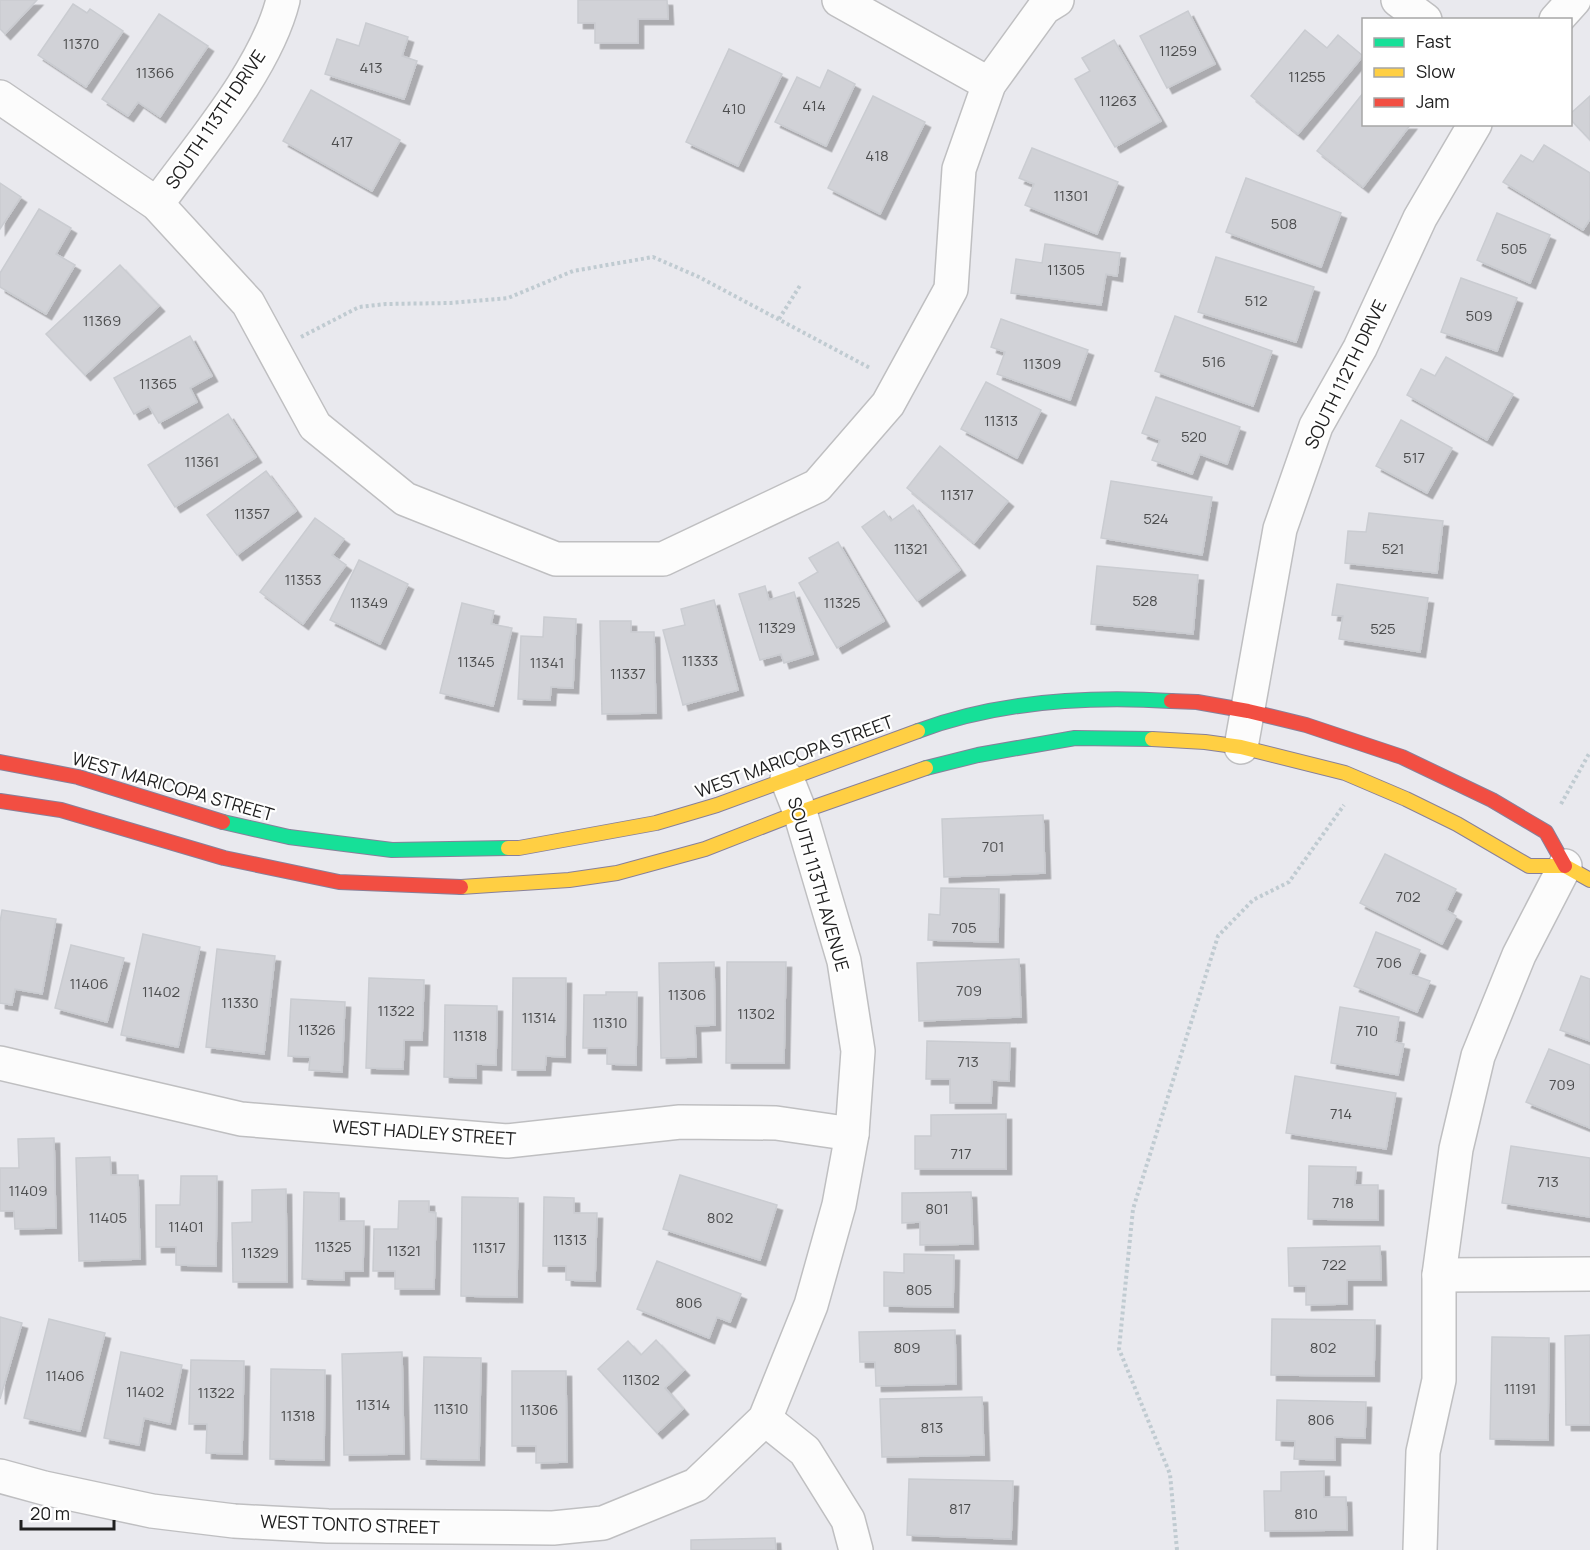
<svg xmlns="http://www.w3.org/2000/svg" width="1590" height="1550" viewBox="0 0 1590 1550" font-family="Manrope,sans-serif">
	<defs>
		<filter id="shadow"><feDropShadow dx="5.5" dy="5.5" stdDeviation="0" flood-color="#0004"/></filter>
	</defs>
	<rect width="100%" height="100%" fill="#e9e9ee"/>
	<g fill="#d1d2d7" stroke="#caccd1" stroke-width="1.5" filter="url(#shadow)">
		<path d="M0,0h37l-32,34 -5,-5z"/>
		<path d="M578,0h89l1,19h-30v24h-43v-20h-17z"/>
		<path d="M73,4l14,9 3,-4 33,22 -37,56 -48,-32z"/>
		<path d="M1188,11l27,53 -48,24 -27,-52z"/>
		<path d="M159,14l49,32 -48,71 -22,-15 -10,14 -26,-17z"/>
		<path d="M366,23l42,14 -6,19 15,5 -13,38 -79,-25 12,-35 22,7z"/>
		<path d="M1305,30l22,18 11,-13 25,21 -65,78 -47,-38z"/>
		<path d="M1114,40l47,81 -46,26 -40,-68 15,-8 -8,-13z"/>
		<path d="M729,49l53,25 -44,92 -52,-24z"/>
		<path d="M828,70l27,14 -29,62 -51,-24 22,-45 23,11z"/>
		<path d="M311,90l89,50 -28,51 -89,-50z"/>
		<path d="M1364,92v32h47l-48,63 -46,-36z"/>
		<path d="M873,96l52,26 -45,92 -52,-26z"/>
		<path d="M1590,96v44l-20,-21v-5z"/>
		<path d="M1544,145l46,28v46l-7,11 -80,-48 18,-27 12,7z"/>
		<path d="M1032,148l86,34 -21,52 -72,-29 9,-21 -15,-6z"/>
		<path d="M1246,178l95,35 -20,54 -95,-35z"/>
		<path d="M0,183l21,14 -21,32z"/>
		<path d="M39,209l32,19 -15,26 19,11 -29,49 -46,-27v-14z"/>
		<path d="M1497,213l53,22 -20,48 -53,-23z"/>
		<path d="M1045,244l75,9 -3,23 -11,-2 -5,31 -90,-12 5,-34 26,4z"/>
		<path d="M1216,257l98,30 -18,55 -98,-30z"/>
		<path d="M120,265l39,41 -74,69 -39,-41z"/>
		<path d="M1461,278l56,20 -20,53 -56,-19z"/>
		<path d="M1175,316l97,35 -19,55 -98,-35z"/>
		<path d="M1001,319l87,31 -18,50 -73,-26 8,-22 -14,-5z"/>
		<path d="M190,336l22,40 -22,12 7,14 -38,21 -10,-17 -15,8 -20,-36z"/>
		<path d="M1446,357l67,37 -26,46 -80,-45 14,-26 14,7z"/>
		<path d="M986,382l55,28 -24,48 -56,-29z"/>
		<path d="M1156,397l84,30 -13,37 -27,-10 -8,20 -40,-14 8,-20 -18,-7z"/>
		<path d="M228,414l28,43 -81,50 -27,-42z"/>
		<path d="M1401,420l51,28 -25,45 -51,-27z"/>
		<path d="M940,446l68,55 -34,42 -67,-55z"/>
		<path d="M266,471l30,40 -59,44 -30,-40z"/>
		<path d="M1111,481l101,16 -10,58 -101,-17z"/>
		<path d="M913,505l47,65 -43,31 -55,-74 22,-16 7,10z"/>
		<path d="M1369,513l74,8 -6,52 -92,-10 3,-32 18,1z"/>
		<path d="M315,518l29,21 -12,16 14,10 -43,59 -43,-32z"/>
		<path d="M838,542l46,79 -47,27 -38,-65 19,-11 -9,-14z"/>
		<path d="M359,560l49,24 -28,60 -50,-24z"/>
		<path d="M1097,566l101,9 -5,59 -102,-10z"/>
		<path d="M1337,584l91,14 -8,54 -81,-13 4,-23 -11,-1z"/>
		<path d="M765,586l4,14 25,-8 19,62 -29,9 -3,-9 -21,6 -21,-66z"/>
		<path d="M714,600l24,90 -55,15 -20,-75 22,-5 -4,-16z"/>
		<path d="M462,603l32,8 -3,13 21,4 -19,78 -53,-13z"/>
		<path d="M544,617l32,2 -3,69 -22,-1 -1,13 -32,-1 3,-63 22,1z"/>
		<path d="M600,621h31v11h23l2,81 -54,1z"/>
		<path d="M1043,815l2,58 -101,4 -2,-58z"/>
		<path d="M1385,854l71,35 -10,21 10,6 -14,28 -82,-41z"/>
		<path d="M941,888l58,1 -1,53 -70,-2 1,-26 11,1z"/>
		<path d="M2,910l54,9 -14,75 -27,-5 -3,16 -12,-2v-81z"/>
		<path d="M1376,932l44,18 -10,24 20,7 -13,31 -63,-26z"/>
		<path d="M143,934l57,13 -22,100 -57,-12z"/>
		<path d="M71,945l53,13 -17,64 -52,-14z"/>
		<path d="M217,949l58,7 -11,98 -58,-7z"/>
		<path d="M1019,959l2,58 -102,4 -2,-58z"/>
		<path d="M714,962l1,63 -20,1 1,31 -35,1 -2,-95z"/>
		<path d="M727,962h59l-2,101h-58z"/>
		<path d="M1581,976l9,3v62l-30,-11z"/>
		<path d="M369,978l55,2 -2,60h-18l-1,29 -37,-1z"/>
		<path d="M513,978h53l-1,79 -19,-1 -1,14h-33z"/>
		<path d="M606,992h31l-1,73 -29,-1v-16h-24l1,-53h22z"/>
		<path d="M291,999l54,3 -3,70 -33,-2 1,-13 -22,-1z"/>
		<path d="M445,1005l52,1 -1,59 -20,-1v14l-32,-1z"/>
		<path d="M1340,1007l59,10 -4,25 9,2 -6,31 -67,-12z"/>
		<path d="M927,1041l83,2 -1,38 -17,-1 -1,23h-41v-24h-24z"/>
		<path d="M1549,1049l41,16v63l-64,-26z"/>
		<path d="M1295,1076l101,17 -10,56 -100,-16z"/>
		<path d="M1006,1114v55h-91v-33h16v-21z"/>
		<path d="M54,1138l2,90 -41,1 -1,-18h-14v-43h19l-1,-29z"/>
		<path d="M1511,1146l79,12v59l-88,-14z"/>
		<path d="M110,1157l1,18h27l2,84 -61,2 -3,-103z"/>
		<path d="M1309,1166l47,1 -1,18h23v35l-70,-1z"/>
		<path d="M680,1175l97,30 -17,55 -97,-31z"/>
		<path d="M181,1176h36l-1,90 -40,-1v-18h-20v-42h24z"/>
		<path d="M286,1189l1,93h-54l-1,-59 20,-1v-32z"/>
		<path d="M304,1192l35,1v28h25l-1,50h-19v9l-42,-1z"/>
		<path d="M971,1192l2,52 -53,1v-23l-18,1v-30z"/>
		<path d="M462,1197l56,1 -1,99 -56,-1z"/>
		<path d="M544,1197l30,1v15h23l-2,68 -29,-1v-14h-23z"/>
		<path d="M399,1201h30v11l7,1 -2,76h-39v-18h-22l1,-42h24z"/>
		<path d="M1380,1246l1,34h-34v24l-41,1v-19h-17l-1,-38z"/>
		<path d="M904,1254l50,1 -1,52 -69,-1v-34l20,1z"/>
		<path d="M657,1261l84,33 -11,28 -13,-5 -8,21 -72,-29z"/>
		<path d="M0,1317l22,6 -22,76z"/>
		<path d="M49,1319l56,14 -25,98 -56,-13z"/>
		<path d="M1272,1319l103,1 -1,56 -103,-1z"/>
		<path d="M955,1330l1,54 -80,2 -1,-24h-15l-1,-30z"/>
		<path d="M1590,1335v90h-24l-1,-89z"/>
		<path d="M1492,1337l57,1 -1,102 -58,-1z"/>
		<path d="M656,1340l28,30 -19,18 18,21 -26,24 -59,-64 30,-28 13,14z"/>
		<path d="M121,1352l61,13 -12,59 -26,-6 -5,27 -35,-7z"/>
		<path d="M402,1352l2,102 -60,1 -2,-101z"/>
		<path d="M424,1357l57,1 -2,102 -58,-1z"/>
		<path d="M191,1360l53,1 -2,93 -36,-1 1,-29h-18z"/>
		<path d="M271,1369l54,1 -1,90 -54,-1z"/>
		<path d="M512,1371h54l1,91 -31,1v-17h-24z"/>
		<path d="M982,1397l2,58 -102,2 -2,-58z"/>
		<path d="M1277,1400l89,2 -1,36 -30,-1v23l-41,-1 1,-18 -19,-1z"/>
		<path d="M1324,1471v26h22l1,33 -82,1 -1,-40h17v-19z"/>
		<path d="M909,1479l104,2 -2,58 -104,-4z"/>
		<path d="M775,1538l1,12h-85v-10z"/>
	</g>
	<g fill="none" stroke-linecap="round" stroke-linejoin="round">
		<g stroke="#bfbfc1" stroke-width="36">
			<g id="street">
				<path d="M839,0l150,84"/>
				<path d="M1398,0l27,20"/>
				<path d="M1556,20l18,-20"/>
				<path d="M0,97l157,107 91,99 67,123 90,73 151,60h107l154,-73 71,-82 63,-115 8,-120 30,-85 55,-76 13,-8"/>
				<path d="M157,204c42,-58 109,-135 126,-204"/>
				<path d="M1241,747l39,-218 36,-103 44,-78 60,-130 55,-94"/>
				<path d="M0,1063l241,56 266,22 173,-19 96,1 76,11"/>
				<path d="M1439,1275l151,-1"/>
				<path d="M765,1419l40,32 43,69 8,30"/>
				<path d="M0,1476l44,12 108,23 82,10 94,5 225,2 50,-5 93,-38 69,-66 46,-114 28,-100 13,-71 6,-83 -14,-90 -44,-149 -13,-33"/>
				<path d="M1420,1550l3,-98 16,-72v-105l17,-126 22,-93 41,-101 46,-89"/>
			</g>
		</g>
		<g stroke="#88809a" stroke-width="16">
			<g id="fast">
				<path d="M918,731c80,-30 169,-35 253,-30"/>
				<path d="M926,768l52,-13 97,-17 77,1"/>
				<path d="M223,822l66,15 103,13 116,-2"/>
			</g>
		</g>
		<g stroke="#88809a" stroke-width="16">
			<g id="slow">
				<path d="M1152,739l53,3 36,5 104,26 61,26 51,25 72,42h36l25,14"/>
				<path d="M508,848h11l137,-25 61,-18 201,-74"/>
				<path d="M461,887l108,-7 48,-7 88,-24 95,-37 126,-44"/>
			</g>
		</g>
		<g stroke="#88809a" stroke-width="16">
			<g id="jam">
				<path d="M1171,701l26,1 51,9 58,14 96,32 90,43 54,32 19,34"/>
				<path d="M0,762l78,15 145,45"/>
				<path d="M0,801l61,9 163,48 115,24 122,5"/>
			</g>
		</g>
		<g stroke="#c0cbd1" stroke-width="4" stroke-dasharray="3 3" stroke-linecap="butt">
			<path d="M779,319l22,-35"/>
			<path d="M301,337l58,-30 27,-3 65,-1 57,-5 65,-27 80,-14 46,20 171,91"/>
			<path d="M1561,804l29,-52"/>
			<path d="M1177,1550l-7,-76 -51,-125 14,-140 85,-273 35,-36 36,-18 55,-77"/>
		</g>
		<use href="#street" stroke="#fcfcfc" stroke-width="33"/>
		<use href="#fast" stroke="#16e098" stroke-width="14"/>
		<use href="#slow" stroke="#ffcf43" stroke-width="14"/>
		<use href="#jam" stroke="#f24e42" stroke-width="14"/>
	</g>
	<g text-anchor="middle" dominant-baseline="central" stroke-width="4.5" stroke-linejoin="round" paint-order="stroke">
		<g font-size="15" fill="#4d4e4f">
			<text x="81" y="43">11370</text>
			<text x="1178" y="50">11259</text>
			<text x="371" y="67">413</text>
			<text x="155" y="72">11366</text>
			<text x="1307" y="76">11255</text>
			<text x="1118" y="100">11263</text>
			<text x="814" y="105">414</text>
			<text x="734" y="108">410</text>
			<text x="342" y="141">417</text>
			<text x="877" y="155">418</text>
			<text x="1071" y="195">11301</text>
			<text x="1284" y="223">508</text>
			<text x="1514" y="248">505</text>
			<text x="1066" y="269">11305</text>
			<text x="1256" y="300">512</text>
			<text x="1479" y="315">509</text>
			<text x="102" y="320">11369</text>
			<text x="1214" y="361">516</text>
			<text x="1042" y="363">11309</text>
			<text x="158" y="383">11365</text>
			<text x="1001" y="420">11313</text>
			<text x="1194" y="436">520</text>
			<text x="1414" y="457">517</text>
			<text x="202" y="461">11361</text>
			<text x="957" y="494">11317</text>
			<text x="252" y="513">11357</text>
			<text x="1156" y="518">524</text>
			<text x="911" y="548">11321</text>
			<text x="1393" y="548">521</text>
			<text x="303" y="579">11353</text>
			<text x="1145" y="600">528</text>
			<text x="369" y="602">11349</text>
			<text x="842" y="602">11325</text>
			<text x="777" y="627">11329</text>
			<text x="1383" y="628">525</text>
			<text x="700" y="660">11333</text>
			<text x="476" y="661">11345</text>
			<text x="547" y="662">11341</text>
			<text x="628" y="673">11337</text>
			<text x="993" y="846">701</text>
			<text x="1408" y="896">702</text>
			<text x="964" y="927">705</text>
			<text x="1389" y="962">706</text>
			<text x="89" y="983">11406</text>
			<text x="969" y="990">709</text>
			<text x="161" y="991">11402</text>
			<text x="687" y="994">11306</text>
			<text x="240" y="1002">11330</text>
			<text x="396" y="1010">11322</text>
			<text x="756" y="1013">11302</text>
			<text x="539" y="1017">11314</text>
			<text x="610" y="1022">11310</text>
			<text x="317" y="1029">11326</text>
			<text x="1367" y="1030">710</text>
			<text x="470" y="1035">11318</text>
			<text x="968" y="1061">713</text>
			<text x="1562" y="1084">709</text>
			<text x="1341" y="1113">714</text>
			<text x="961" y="1153">717</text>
			<text x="1548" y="1181">713</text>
			<text x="28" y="1190">11409</text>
			<text x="1343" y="1202">718</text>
			<text x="937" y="1208">801</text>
			<text x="108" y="1217">11405</text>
			<text x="720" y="1217">802</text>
			<text x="186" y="1226">11401</text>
			<text x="570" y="1239">11313</text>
			<text x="333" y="1246">11325</text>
			<text x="489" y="1247">11317</text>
			<text x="404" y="1250">11321</text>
			<text x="260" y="1252">11329</text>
			<text x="1334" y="1264">722</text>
			<text x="919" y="1289">805</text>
			<text x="689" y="1302">806</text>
			<text x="907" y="1347">809</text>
			<text x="1323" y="1347">802</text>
			<text x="65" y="1375">11406</text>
			<text x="641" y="1379">11302</text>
			<text x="1520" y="1388">11191</text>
			<text x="145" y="1391">11402</text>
			<text x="216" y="1392">11322</text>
			<text x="373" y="1404">11314</text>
			<text x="451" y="1408">11310</text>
			<text x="539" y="1409">11306</text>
			<text x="298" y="1415">11318</text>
			<text x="1321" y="1419">806</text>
			<text x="932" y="1427">813</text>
			<text x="960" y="1508">817</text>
			<text x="1306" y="1513">810</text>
		</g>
		<g font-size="18" fill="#202020" stroke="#fff">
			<text transform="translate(215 119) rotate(-56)">SOUTH 113TH DRIVE</text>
			<text transform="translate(1345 374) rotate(-64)">SOUTH 112TH DRIVE</text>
			<text transform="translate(794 756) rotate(-20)">WEST MARICOPA STREET</text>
			<text transform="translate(173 786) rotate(16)">WEST MARICOPA STREET</text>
			<text transform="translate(819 884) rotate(74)">SOUTH 113TH AVENUE</text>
			<text transform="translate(424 1132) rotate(4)">WEST HADLEY STREET</text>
			<text transform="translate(350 1524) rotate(2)">WEST TONTO STREET</text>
		</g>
	</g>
	<rect x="1362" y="18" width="210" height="108" fill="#ffffff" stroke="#a6a6a6" stroke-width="1.5"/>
	<rect x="1374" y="38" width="30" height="9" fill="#16e098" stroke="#a6a6a6" stroke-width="1.5"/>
	<text x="1416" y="48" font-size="18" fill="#202020">Fast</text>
	<rect x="1374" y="68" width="30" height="9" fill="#ffcf43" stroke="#a6a6a6" stroke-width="1.5"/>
	<text x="1416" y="78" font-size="18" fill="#202020">Slow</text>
	<rect x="1374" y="98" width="30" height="9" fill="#f24e42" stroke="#a6a6a6" stroke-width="1.5"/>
	<text x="1416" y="108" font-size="18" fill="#202020">Jam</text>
	<path d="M21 1520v9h93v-9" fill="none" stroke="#202020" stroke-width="3"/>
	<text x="30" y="1520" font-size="18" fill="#202020" stroke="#ffffff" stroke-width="4.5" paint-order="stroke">20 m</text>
</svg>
